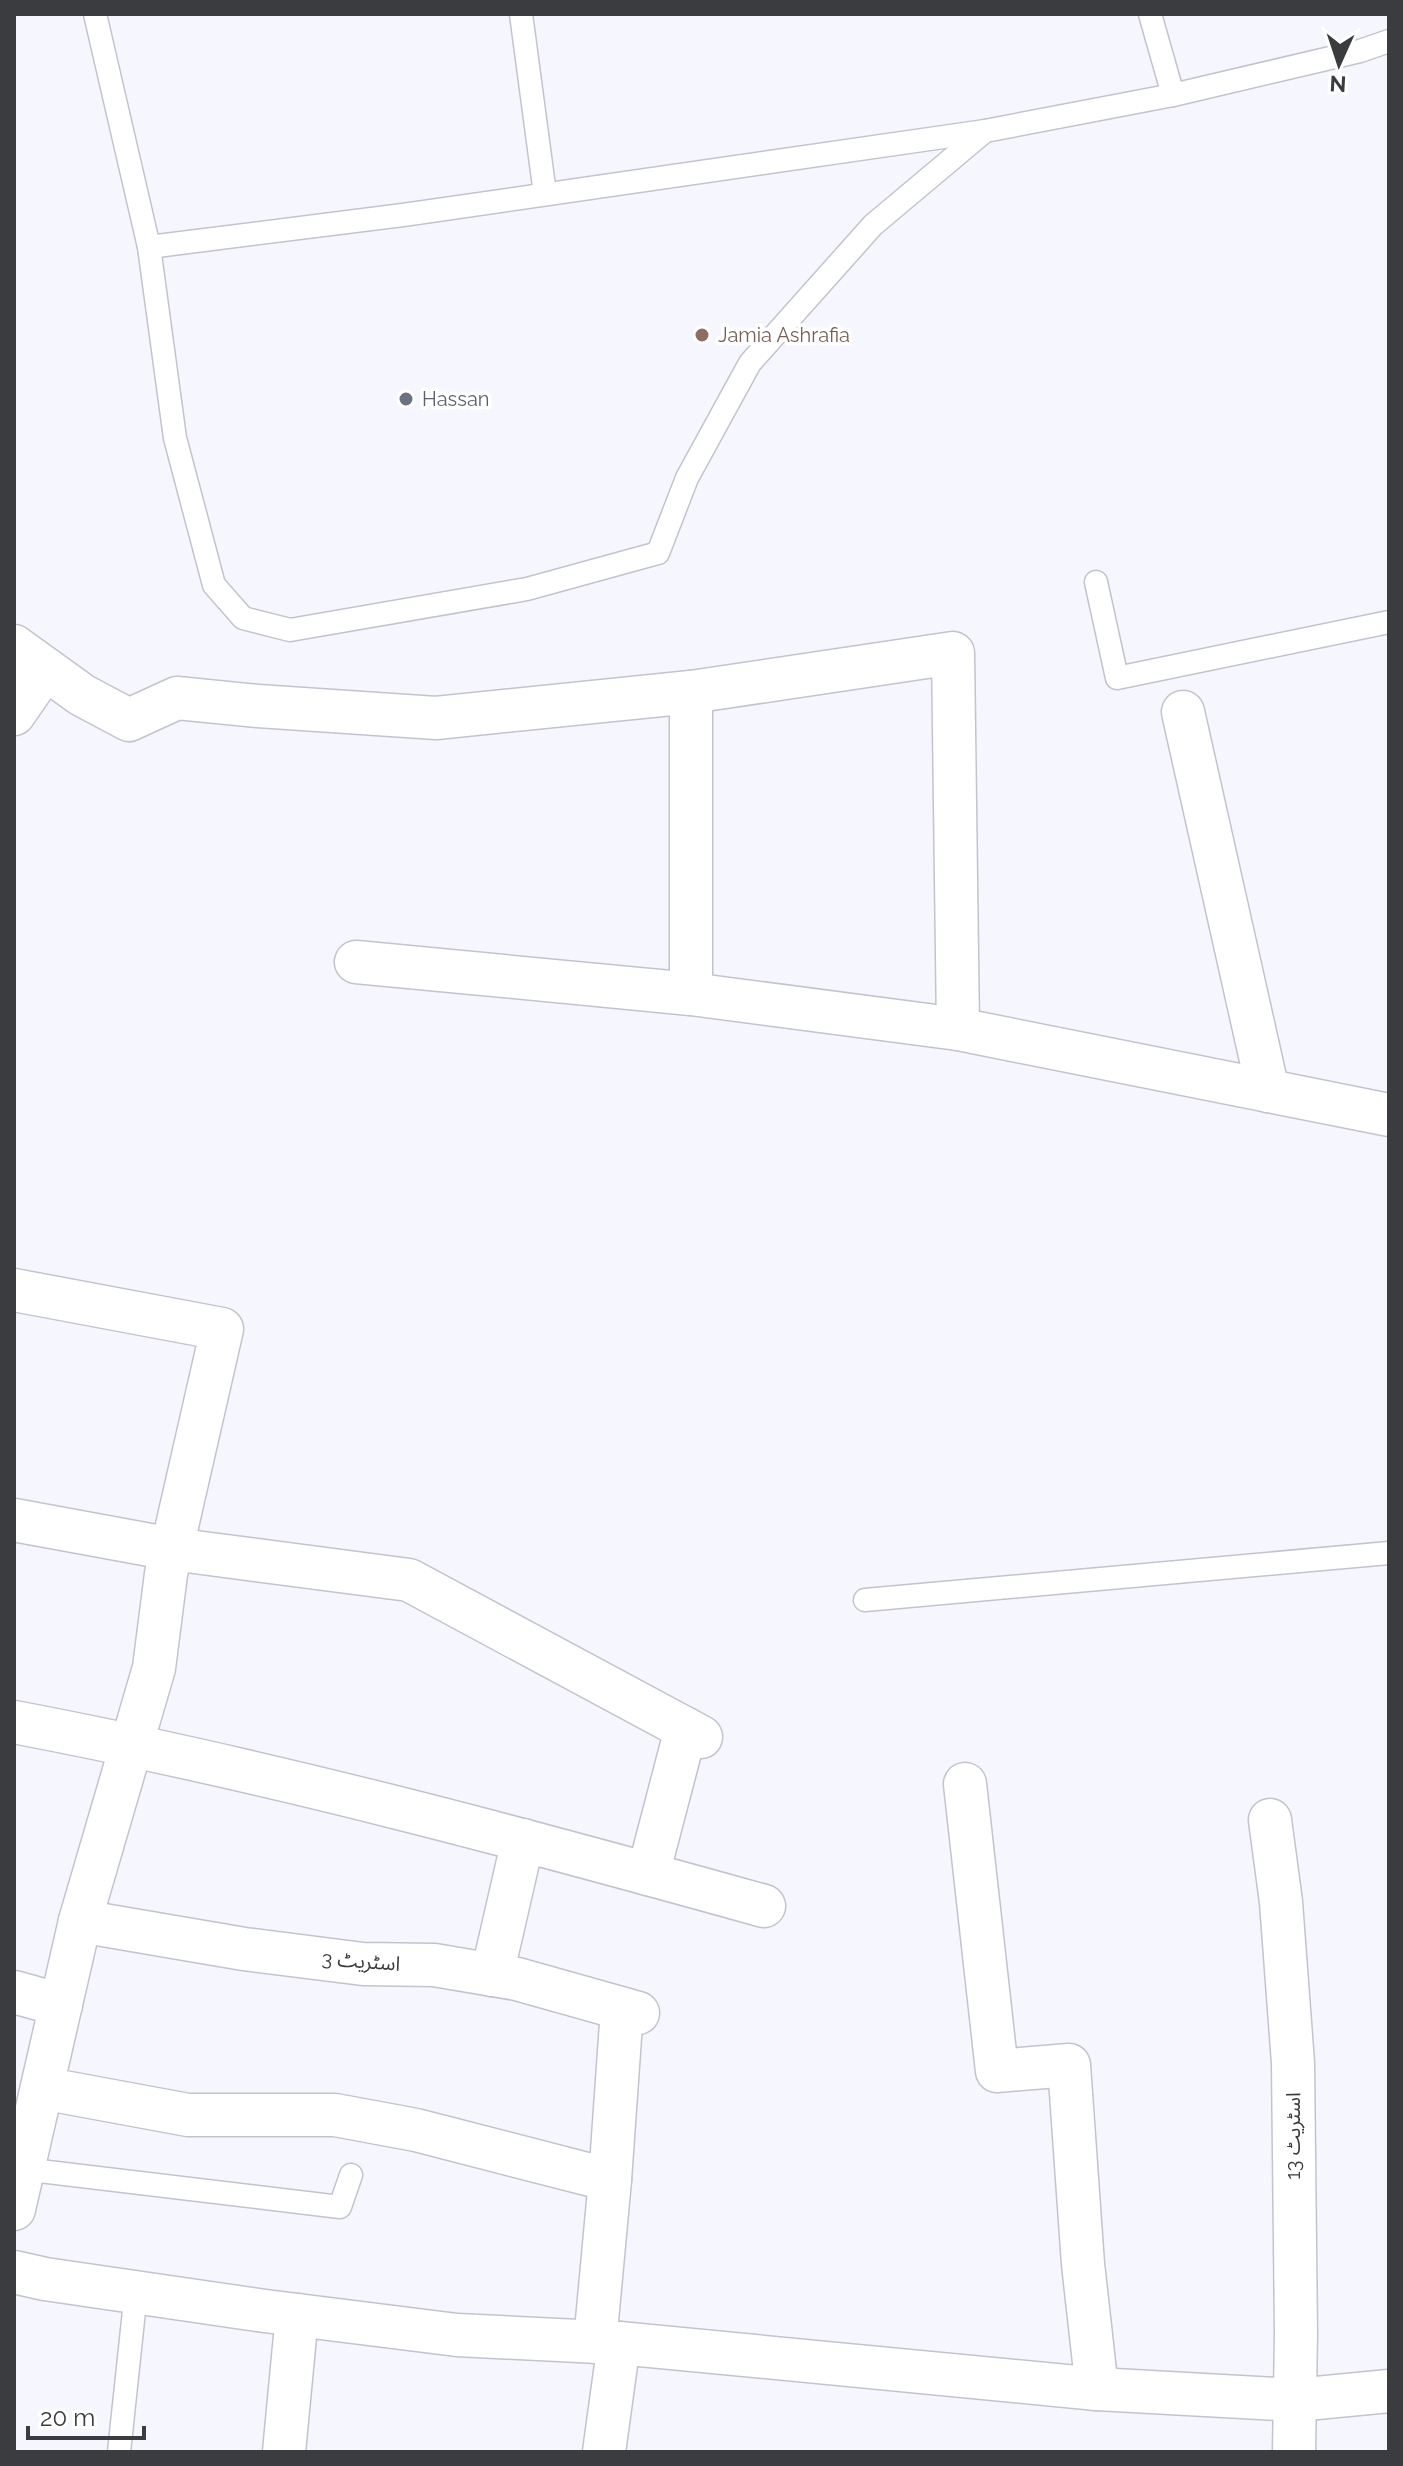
<svg xmlns="http://www.w3.org/2000/svg" width="1403" height="2466" viewBox="0 0 1403 2466" font-family="Raleway,'Noto Sans Arabic',sans-serif">
	<rect width="100%" height="100%" fill="#f6f7fe"/>
	<g fill="none" stroke-linecap="round" stroke-linejoin="round">
		<g stroke="#c3c3cf" stroke-width="25">
			<g id="service">
				<path d="M95,14l54,233 26,191 39,147 29,33 47,12 237,-41 131,-36 29,-75 63,-115 123,-138 112,-94"/>
				<path d="M521,14l24,180"/>
				<path d="M1150,14l23,81"/>
				<path d="M149,247l254,-32 582,-84 188,-36 187,-44 29,-10"/>
				<path d="M1096,582l21,96 272,-56"/>
				<path d="M865,1600l524,-47"/>
				<path d="M23,2169l317,38 11,-32"/>
				<path d="M119,2452l17,-160"/>
			</g>
		</g>
		<g stroke="#c3c3cf" stroke-width="45">
			<g id="minor">
				<path d="M14,646l68,49 47,25 48,-22 81,8 178,12 255,-26 262,-39 5,376"/>
				<path d="M691,692v302"/>
				<path d="M1183,712l85,379"/>
				<path d="M14,714l31,-45"/>
				<path d="M356,962l335,32 267,35 431,86"/>
				<path d="M14,1290l208,39 -56,245 -12,94 -74,253 -66,288"/>
				<path d="M14,1520l158,29 237,31 292,157"/>
				<path d="M14,1722c253,48 502,115 750,184"/>
				<path d="M965,1784l32,287 72,-6 14,199 14,125"/>
				<path d="M1270,1820l11,82 12,161 3,271 -2,118"/>
				<path d="M648,1874l38,-145"/>
				<path d="M80,1921l164,28 119,15 71,1 83,14 121,34"/>
				<path d="M492,1975l31,-135"/>
				<path d="M14,1992l47,13"/>
				<path d="M42,2088l146,27h147l81,15 194,50 -15,162"/>
				<path d="M610,2180l12,-171"/>
				<path d="M14,2272l31,7 220,32 192,24 162,8 478,46 199,11 93,-9"/>
				<path d="M284,2452l13,-137"/>
				<path d="M604,2452l15,-109"/>
			</g>
		</g>
		<use href="#service" stroke="#fff" stroke-width="22"/>
		<use href="#minor" stroke="#fff" stroke-width="42"/>
	</g>
	<circle fill="#8d6e63" stroke="#fff" stroke-width="3" cx="702" cy="335" r="8"/>
	<circle fill="#6b7280" stroke="#fff" stroke-width="3" cx="406" cy="399" r="8"/>
	<g text-anchor="middle" dominant-baseline="central" stroke-width="7" stroke-linejoin="round" paint-order="stroke">
		<g font-size="20" fill="#785e54" stroke="#fff" text-anchor="start">
			<text x="718" y="335">Jamia Ashrafia</text>
		</g>
		<g font-size="20" fill="#5b616d" stroke="#fff" text-anchor="start">
			<text x="422" y="399">Hassan</text>
		</g>
		<g font-size="20" fill="#3b3c40" stroke="#fff">
			<text transform="translate(361 1961) rotate(4)">اسٹریٹ 3</text>
			<text transform="translate(1293 2136) rotate(-90)">اسٹریٹ 13</text>
		</g>
	</g>
	<rect width="1403" height="2466" fill="none" stroke="#3b3c40" stroke-width="32"/>
	<g transform="translate(1339 64) rotate(183)" stroke="#ffffff" stroke-width="6" paint-order="stroke">
	<path d="M0-6L14 30L0 20L-14 30Z" fill="#3b3c40"/>
	<text y="-12" font-size="22" font-weight="bold" text-anchor="middle" fill="#3b3c40">N</text>
	</g>
	<path d="M28 2426v12h116v-12" fill="none" stroke="#3b3c40" stroke-width="4"/>
	<text x="40" y="2426" font-size="24" fill="#3b3c40" stroke="#ffffff" stroke-width="6" paint-order="stroke">20 m</text>
</svg>
